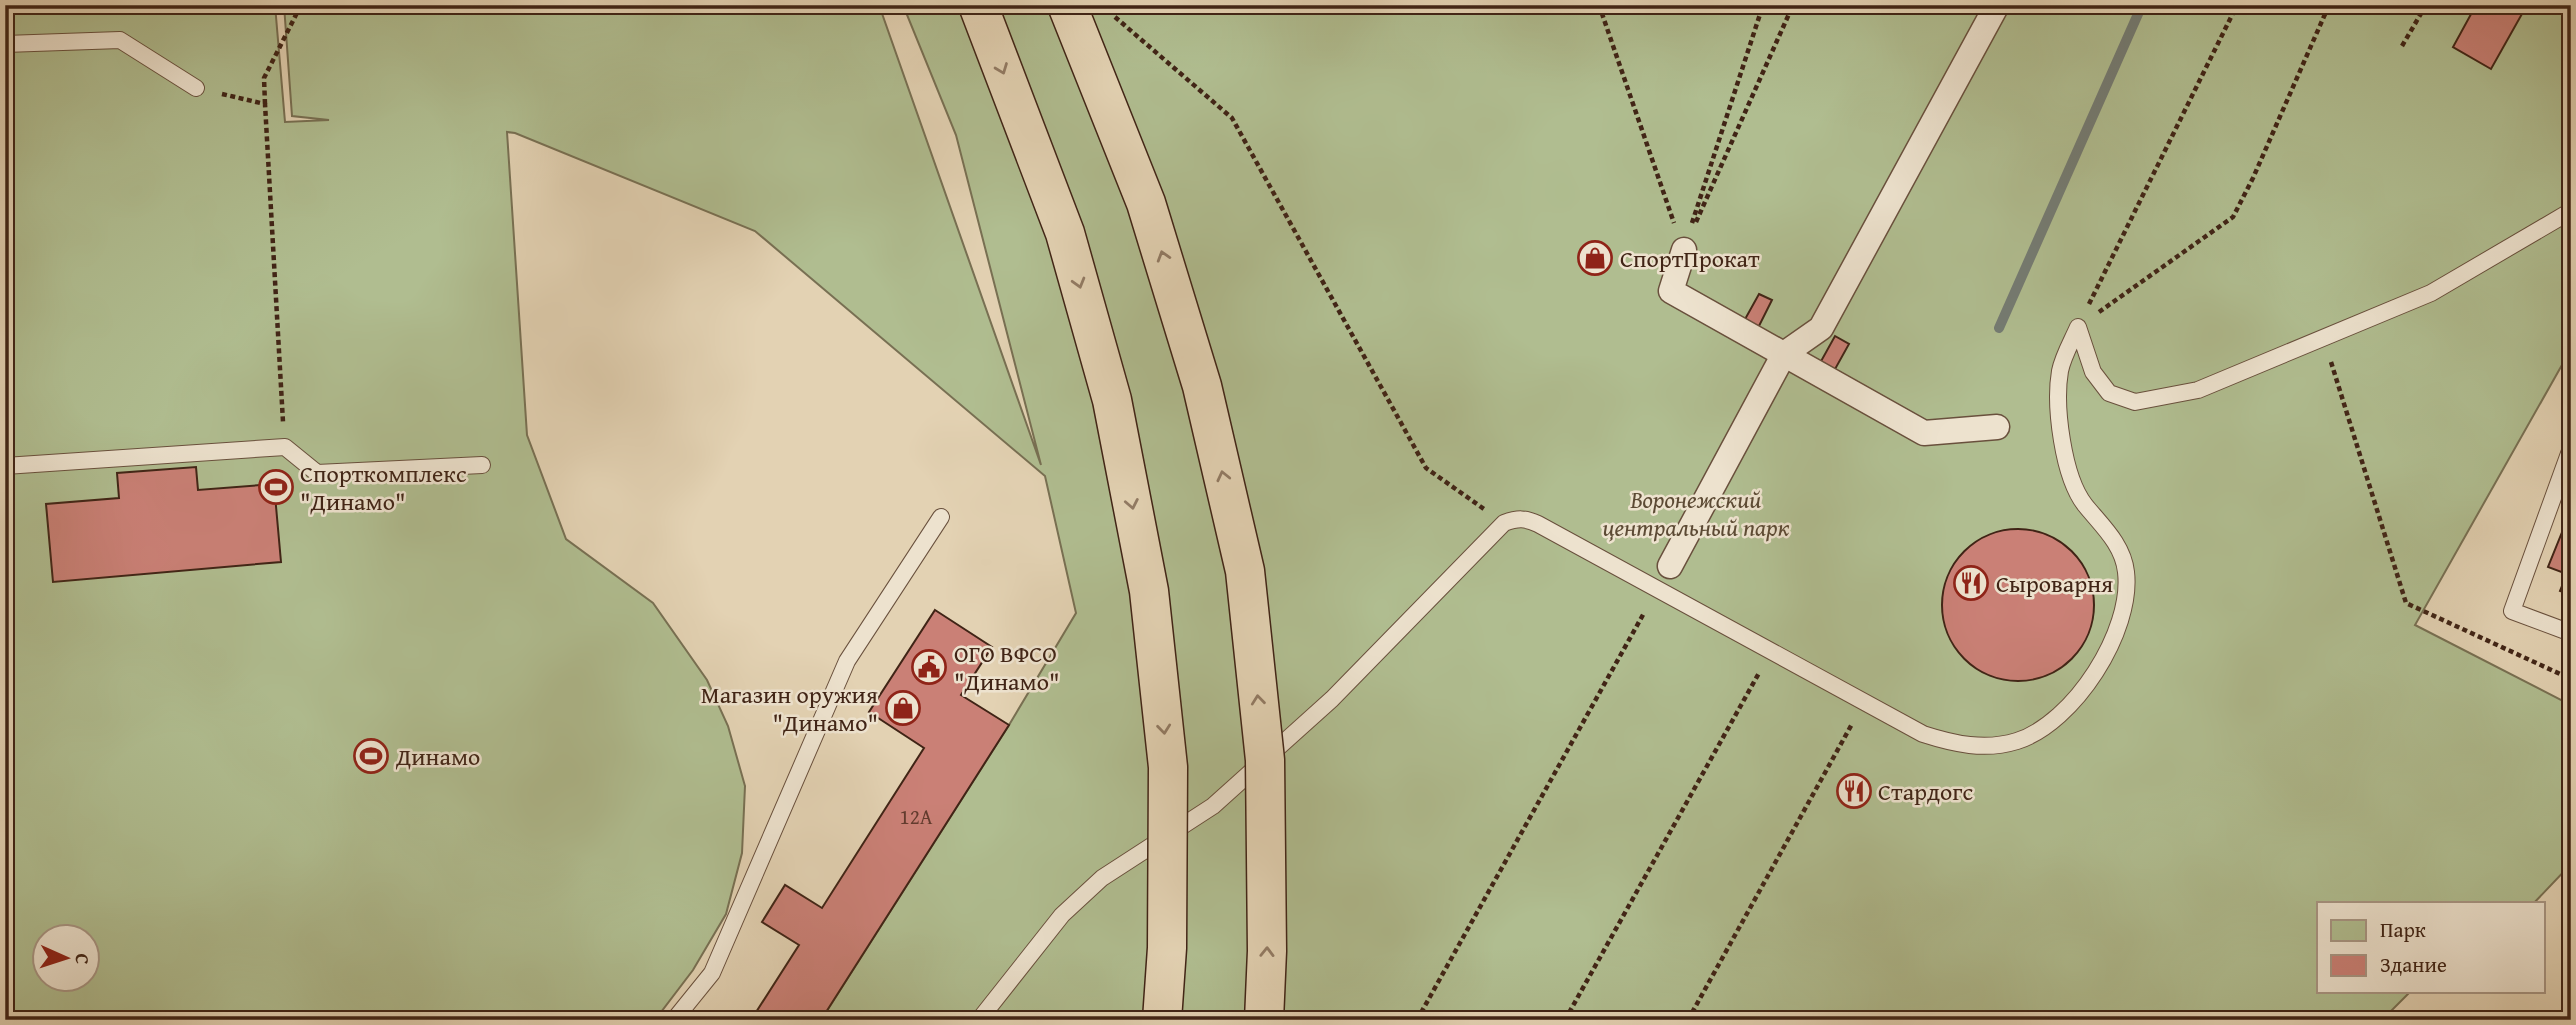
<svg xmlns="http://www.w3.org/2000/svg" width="2576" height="1025" viewBox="0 0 2576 1025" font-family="'Gentium Book Plus',serif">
	<rect width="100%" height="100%" fill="#e3d2b3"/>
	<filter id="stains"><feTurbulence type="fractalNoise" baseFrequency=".00286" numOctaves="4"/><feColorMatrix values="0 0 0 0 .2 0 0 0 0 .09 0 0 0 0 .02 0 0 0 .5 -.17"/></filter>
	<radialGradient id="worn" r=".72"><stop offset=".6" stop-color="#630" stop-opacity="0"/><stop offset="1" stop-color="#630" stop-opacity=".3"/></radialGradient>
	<path fill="#b0bd90" stroke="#787053" stroke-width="2" fill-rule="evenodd" d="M5,5h270l10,117 44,-2 -37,-4 -8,-111h595l162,460 -85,-330 -53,-130h1668v344l-156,276 156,80v159l-38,40h-214v88h91l-28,28h-1561l188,-295 67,-112 -31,-137 -290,-245 -240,-98 -8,-1 20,303 39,104 87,64 54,77 21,46 17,60 -3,67 -16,61 -33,56 -38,50h-650zM46,937h42v42h-42z"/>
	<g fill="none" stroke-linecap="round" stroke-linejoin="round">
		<path stroke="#747c74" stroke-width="10" d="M1999,328l143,-323"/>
	</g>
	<g fill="#ca8076" stroke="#402416" stroke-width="2">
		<rect x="5" y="5" width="117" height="1"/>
		<path d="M2476,5h51l-36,64 -38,-22z"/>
		<path d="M1759,294l13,6 -14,28 -14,-7z"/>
		<path d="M1835,336l14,8 -15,27 -14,-8z"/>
		<path d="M196,467l2,23 76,-6 7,78 -228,20 -7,-78 73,-6 -2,-25z"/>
		<path d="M2571,510v85l-11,-4 7,-17 -19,-7z"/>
		<circle cx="2018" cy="605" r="76"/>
		<path d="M935,610l57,37 -31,48 48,30 -188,295h-70l48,-75 -37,-23 23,-37 37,23 102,-160 -55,-36z"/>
	</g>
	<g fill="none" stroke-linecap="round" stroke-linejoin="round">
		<g stroke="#69503d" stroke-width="18">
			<g id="service">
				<path d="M5,44l115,-4 76,48"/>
				<path d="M2571,448l-59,163 59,22"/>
				<path d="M5,466l280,-19 32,26 165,-8"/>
				<path d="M674,1020l38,-47 135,-312 94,-144"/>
				<path d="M979,1020l83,-105 40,-37 111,-72 119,-107 172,-176c14,-5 21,-5 34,1l385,210c31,10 62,17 94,7 57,-18 116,-110 109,-169 -3,-28 -25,-47 -41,-67 -22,-28 -31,-99 -25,-134 3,-15 12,-30 18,-44l15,45 16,21 26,9 63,-12 233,-97 140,-82"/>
			</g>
		</g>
		<g stroke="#69503d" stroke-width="27">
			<g id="pedestrian">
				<path d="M1684,250l-13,41 253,142 73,-6"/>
				<path d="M1670,566l114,-212 37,-26 176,-323"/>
			</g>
		</g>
		<g stroke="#402416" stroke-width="4.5" stroke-dasharray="5 3.5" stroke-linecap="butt">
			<path d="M1599,5l75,218"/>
			<path d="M1115,17l117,101 194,350 58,41"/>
			<path d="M2402,46l24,-41"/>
			<path d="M222,94l43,10 18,318"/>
			<path d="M265,104l-1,-26 37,-73"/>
			<path d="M1696,222l97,-217"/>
			<path d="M1692,223l71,-218"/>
			<path d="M2089,304l148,-299"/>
			<path d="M2099,312l134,-95 20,-39 76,-173"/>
			<path d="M2331,362l75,241 165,76"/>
			<path d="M5,430l1,11"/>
			<path d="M1417,1020l227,-407"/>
			<path d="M1565,1020l194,-347"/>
			<path d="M1688,1020l164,-296"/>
		</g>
		<use href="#service" stroke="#ede2ce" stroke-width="16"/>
		<use href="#pedestrian" stroke="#ede2ce" stroke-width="24"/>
		<g stroke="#402416" stroke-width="41" stroke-linecap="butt">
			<g id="primary-bridge">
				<path d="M978,5l87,228 47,167 37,191 19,176 -1,181 -5,72"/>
				<path d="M1067,5l79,198 56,183 43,185 20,189 2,191 -3,69"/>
			</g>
		</g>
		<use href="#primary-bridge" stroke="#e3d2b3" stroke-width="38"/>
	</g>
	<defs><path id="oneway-chevron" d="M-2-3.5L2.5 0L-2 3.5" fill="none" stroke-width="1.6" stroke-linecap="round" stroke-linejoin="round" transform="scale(1.75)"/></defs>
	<g stroke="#927b64">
		<use href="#oneway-chevron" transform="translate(1002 69) rotate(69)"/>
		<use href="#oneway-chevron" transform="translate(1163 256) rotate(-107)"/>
		<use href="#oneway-chevron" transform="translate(1079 283) rotate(74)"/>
		<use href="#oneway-chevron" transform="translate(1223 476) rotate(-103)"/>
		<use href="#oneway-chevron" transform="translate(1132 504) rotate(79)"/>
		<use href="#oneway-chevron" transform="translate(1258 700) rotate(-96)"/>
		<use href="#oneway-chevron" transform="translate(1164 729) rotate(84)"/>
		<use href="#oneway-chevron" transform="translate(1267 952) rotate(-89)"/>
	</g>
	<defs>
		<g id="shop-ring" transform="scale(1.75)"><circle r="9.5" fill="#ede2ce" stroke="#8f2418" stroke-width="1.5"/><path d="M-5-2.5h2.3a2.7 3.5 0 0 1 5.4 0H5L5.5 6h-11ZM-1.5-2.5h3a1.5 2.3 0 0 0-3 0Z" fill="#8f2418"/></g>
		<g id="stadium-ring" transform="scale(1.75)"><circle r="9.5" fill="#ede2ce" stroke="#8f2418" stroke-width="1.5"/><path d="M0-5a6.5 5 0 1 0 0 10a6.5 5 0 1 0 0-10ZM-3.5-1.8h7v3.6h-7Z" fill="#8f2418"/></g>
		<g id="restaurant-ring" transform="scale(1.75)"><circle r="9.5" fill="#ede2ce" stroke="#8f2418" stroke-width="1.5"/><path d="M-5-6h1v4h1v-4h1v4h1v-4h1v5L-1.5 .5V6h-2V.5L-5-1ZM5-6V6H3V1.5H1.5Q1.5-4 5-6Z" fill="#8f2418"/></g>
		<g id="civic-ring" transform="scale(1.75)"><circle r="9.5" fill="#ede2ce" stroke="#8f2418" stroke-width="1.5"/><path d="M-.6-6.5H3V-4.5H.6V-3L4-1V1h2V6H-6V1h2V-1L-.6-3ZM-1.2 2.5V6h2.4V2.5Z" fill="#8f2418"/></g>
	</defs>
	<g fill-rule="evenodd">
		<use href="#shop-ring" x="1595" y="258"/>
		<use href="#stadium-ring" x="276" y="487"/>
		<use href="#restaurant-ring" x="1971" y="583"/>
		<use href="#civic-ring" x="929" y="667"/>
		<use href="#shop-ring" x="903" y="708"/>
		<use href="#stadium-ring" x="371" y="756"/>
		<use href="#restaurant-ring" x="1854" y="791"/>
	</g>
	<g text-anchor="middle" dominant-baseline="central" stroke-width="5" stroke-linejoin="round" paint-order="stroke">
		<g font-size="21" fill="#623b2e">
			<text x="916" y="816">12А</text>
		</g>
		<g font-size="24" fill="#402416" stroke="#ede2ce" text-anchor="start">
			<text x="1620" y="258">СпортПрокат</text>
			<text x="300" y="473">Спорткомплекс<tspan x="300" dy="28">"Динамо"</tspan></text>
			<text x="1996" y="583">Сыроварня</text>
			<text x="954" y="653">ОГО ВФСО<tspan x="954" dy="28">"Динамо"</tspan></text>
			<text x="878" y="694" text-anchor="end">Магазин оружия<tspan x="878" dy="28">"Динамо"</tspan></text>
			<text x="396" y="756">Динамо</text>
			<text x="1878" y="791">Стардогс</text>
		</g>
		<g font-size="24" font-style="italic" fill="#5c4a34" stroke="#ede2ce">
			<text x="1696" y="499">Воронежский<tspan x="1696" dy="28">центральный парк</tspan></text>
		</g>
	</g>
	<rect width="2576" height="1025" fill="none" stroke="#e3d2b3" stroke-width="28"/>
	<rect x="7" y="7" width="2562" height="1011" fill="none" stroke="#402416" stroke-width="3.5"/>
	<rect x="14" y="14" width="2548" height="997" fill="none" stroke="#402416" stroke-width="2"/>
	<rect x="2317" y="902" width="228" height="91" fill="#ede2ce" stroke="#a89684" stroke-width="2"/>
	<rect x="2331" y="920" width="35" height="21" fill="#b0bd90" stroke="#a89684" stroke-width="2"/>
	<text x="2380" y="937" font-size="21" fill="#402416">Парк</text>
	<rect x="2331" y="955" width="35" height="21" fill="#ca8076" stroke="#a89684" stroke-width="2"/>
	<text x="2380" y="972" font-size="21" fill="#402416">Здание</text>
	<g transform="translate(66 958) rotate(93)"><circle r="33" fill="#ede2ce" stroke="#a89684" stroke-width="2"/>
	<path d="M0-5L12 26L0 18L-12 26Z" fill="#8f2418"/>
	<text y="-10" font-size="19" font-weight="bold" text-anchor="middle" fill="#402416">С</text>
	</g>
	<rect width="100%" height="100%" filter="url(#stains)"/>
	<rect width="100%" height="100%" fill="url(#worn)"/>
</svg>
